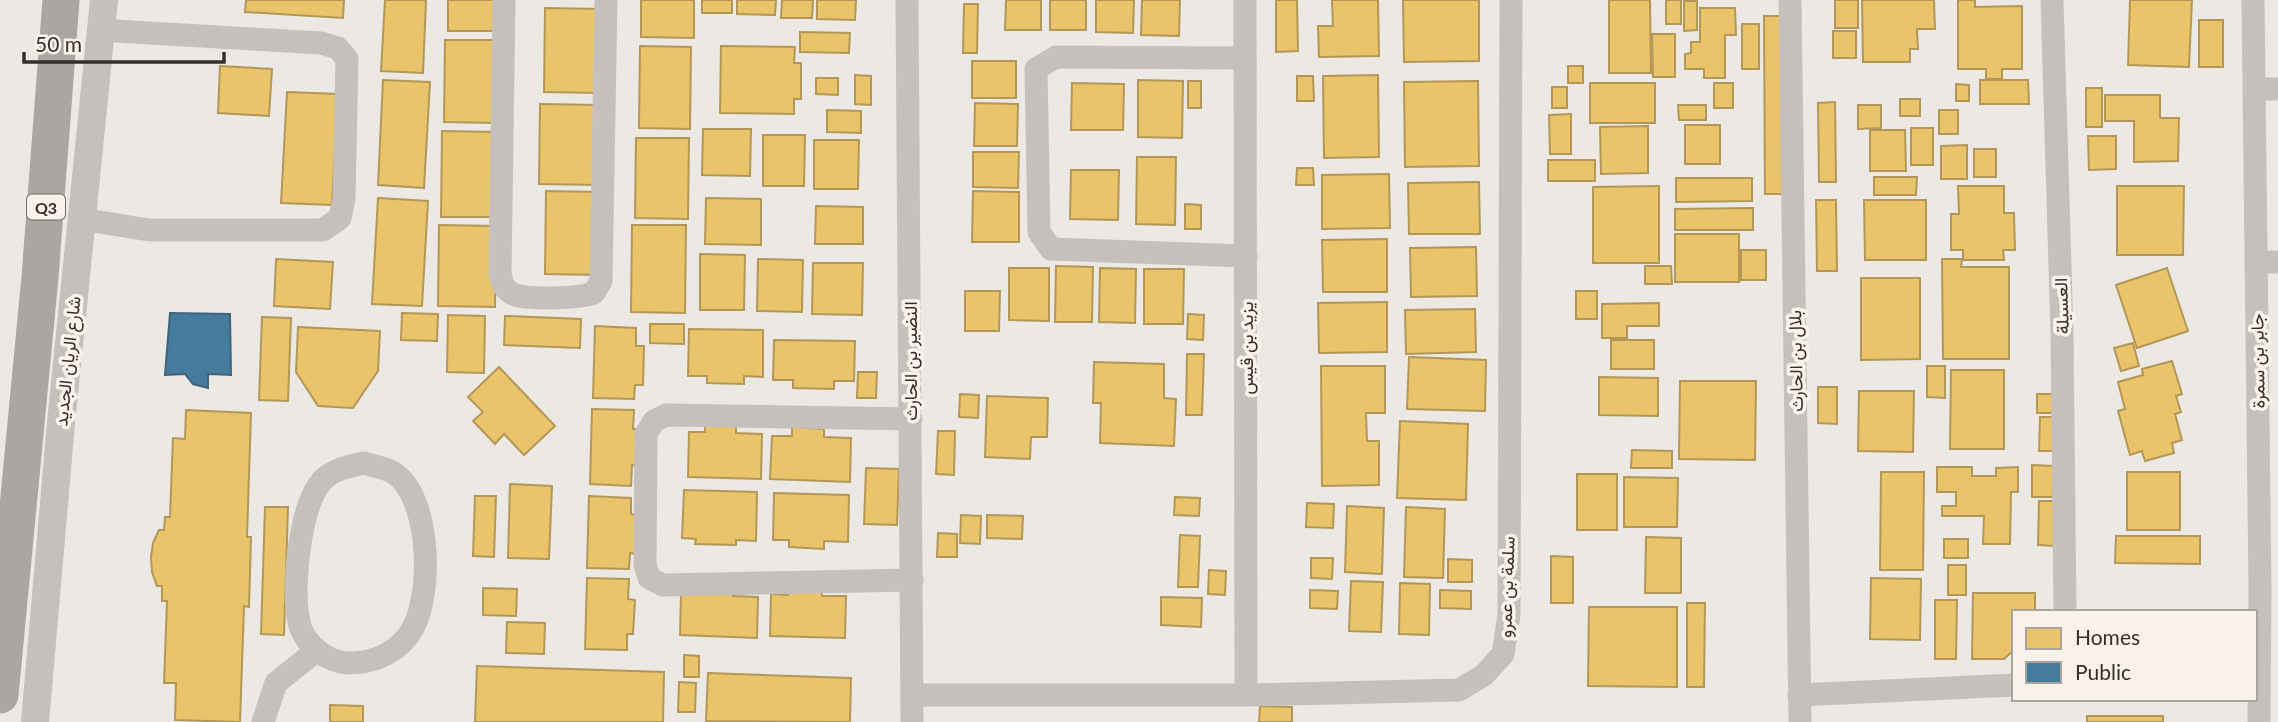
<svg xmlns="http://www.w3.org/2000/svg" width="2278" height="722" viewBox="0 0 2278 722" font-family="Lato,Vazirmatn,sans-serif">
	<rect width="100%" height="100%" fill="#ece8e3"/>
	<g fill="#e9c46a" stroke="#b39757" stroke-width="2">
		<path d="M246,0h98l-1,18 -98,-6z"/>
		<path d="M385,0h41l-3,73 -42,-2z"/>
		<path d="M448,0h53l-1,31h-52z"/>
		<path d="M641,0h53v38l-53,-1z"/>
		<rect x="702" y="0" width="30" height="13"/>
		<path d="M737,0h39l-1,15 -38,-1z"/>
		<path d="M782,0h31l-1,18h-31z"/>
		<path d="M817,0h39l-1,20 -38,-1z"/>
		<path d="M1006,0h35v30h-36z"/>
		<rect x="1050" y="0" width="36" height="30"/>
		<path d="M1096,0h38l-1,33 -37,-1z"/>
		<path d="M1142,0h38l-1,36 -38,-1z"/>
		<path d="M1276,0h21l1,51 -22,1z"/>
		<path d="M1332,0h46l1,56 -60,1 -1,-31h15z"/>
		<path d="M1403,0h76v61l-75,1z"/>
		<path d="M1609,0h41l1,73h-42z"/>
		<rect x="1666" y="0" width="15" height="24"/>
		<rect x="1835" y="0" width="23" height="28"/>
		<path d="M1862,0h72l1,29h-18l1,20h-8v13h-47z"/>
		<path d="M1958,0h17v7l47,-1v63h-20v10h-16v-10h-28z"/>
		<path d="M2130,0h62l-3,67 -61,-2z"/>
		<path d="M1684,1h13v29l-13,1z"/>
		<path d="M964,4h14l-1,49h-14z"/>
		<path d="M545,8l56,1 -1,84 -56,-1z"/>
		<path d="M1700,8h35l1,27h-11v43h-21v-9h-19v-15l6,-1v-11h9z"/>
		<path d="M1764,16h18l1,178h-18z"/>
		<rect x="2199" y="20" width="24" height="47"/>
		<rect x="1742" y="24" width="17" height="45"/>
		<rect x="1833" y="31" width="23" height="27"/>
		<path d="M800,32l50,1 -1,20 -49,-1z"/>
		<path d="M1652,34h23v43h-22z"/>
		<path d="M445,40h53l-1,83 -53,-1z"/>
		<path d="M640,46l51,1 -1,82 -51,-1z"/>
		<path d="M721,46l74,1 -1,16h7v36h-7v15l-74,-1z"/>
		<rect x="972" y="61" width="44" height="37"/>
		<path d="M220,66l52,3 -3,47 -51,-3z"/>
		<rect x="1568" y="66" width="15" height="17"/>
		<path d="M855,75l16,1v29l-16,-1z"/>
		<path d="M1378,75l1,82 -55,1 -1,-82z"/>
		<path d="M1297,76h16l1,25h-17z"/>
		<path d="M816,78h22v17l-22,-1z"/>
		<path d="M383,80l47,2 -6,106 -46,-3z"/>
		<path d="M1138,80l45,1 -1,57 -44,-1z"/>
		<path d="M1980,80h48l1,24h-49z"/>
		<rect x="1188" y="81" width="13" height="27"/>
		<path d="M1478,81l1,85 -74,1 -1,-85z"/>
		<path d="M1072,83l52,1 -1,46h-52z"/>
		<rect x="1590" y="83" width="65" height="40"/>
		<rect x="1714" y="83" width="19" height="25"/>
		<path d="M1956,84l13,1v16h-13z"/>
		<rect x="1552" y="87" width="15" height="21"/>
		<rect x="2086" y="88" width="16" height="39"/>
		<path d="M287,92l51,2 -6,111 -51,-2z"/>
		<path d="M2105,95h55v23h19l-1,43 -44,1v-41h-29z"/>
		<rect x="1900" y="99" width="20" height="17"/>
		<path d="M1835,102l1,80h-17l-1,-79z"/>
		<path d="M975,103l43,1 -1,42h-43z"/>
		<path d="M540,104l58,1 -1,80 -58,-1z"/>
		<path d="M1678,105h28v15h-27z"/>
		<path d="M1858,105h23v23l-23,1z"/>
		<path d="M827,110l34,1v22l-34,-1z"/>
		<rect x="1939" y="110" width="19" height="24"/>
		<path d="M1571,114v40h-21l-1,-39z"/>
		<rect x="1685" y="125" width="35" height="39"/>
		<path d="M1648,126v47l-47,1 -1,-47z"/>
		<rect x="1911" y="128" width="22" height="37"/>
		<path d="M703,129h48l-1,47 -48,-1z"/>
		<path d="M1870,130h35l1,41h-36z"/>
		<path d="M442,131l55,1 -1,85h-55z"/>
		<path d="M763,135h42l-1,51h-41z"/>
		<path d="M2088,136h28v33l-27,1z"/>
		<path d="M636,138h53l-1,81 -53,-1z"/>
		<path d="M814,140h45l-1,49h-44z"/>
		<path d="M1967,145v34h-26v-33z"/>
		<rect x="1974" y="149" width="22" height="28"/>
		<path d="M973,152h46l-1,36 -45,-1z"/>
		<path d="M1137,157h39l-1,68 -39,-1z"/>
		<rect x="1548" y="160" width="47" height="21"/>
		<path d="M1297,168h16l1,17h-18z"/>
		<path d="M1071,170h48l-1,50 -48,-1z"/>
		<path d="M1389,174l1,54 -68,1v-54z"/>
		<path d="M1874,177h43l-1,18h-42z"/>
		<path d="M1676,178h76v23l-76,1z"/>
		<path d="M1479,182l1,52h-71l-1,-51z"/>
		<path d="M1659,186v77h-66v-76z"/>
		<path d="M1958,186h46v27h10l1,37h-12l1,10h-41v-10h-12v-36h8z"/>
		<path d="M2117,186h67l-1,69h-66z"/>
		<path d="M546,191l52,1 -1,83 -52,-1z"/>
		<path d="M973,191l46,1v50h-47z"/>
		<path d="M378,198l50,3 -6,105 -50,-2z"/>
		<path d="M706,198l55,1v46l-56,-1z"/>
		<path d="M1816,200h20l1,71h-20z"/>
		<path d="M1864,200h62v60h-61z"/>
		<path d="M1185,204l16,1v24h-16z"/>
		<path d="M816,206l47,1v37h-48z"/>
		<path d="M1753,208v22h-78v-21z"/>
		<path d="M439,225l57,1 -1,81 -57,-1z"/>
		<path d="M632,225h54l-1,88 -54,-1z"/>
		<rect x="1675" y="234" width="64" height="48"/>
		<path d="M1387,239v53h-64l-1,-52z"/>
		<path d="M1476,247l1,49 -66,1 -1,-49z"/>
		<rect x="1741" y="250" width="25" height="30"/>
		<path d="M700,254l45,1 -1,55h-44z"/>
		<path d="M276,259l57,3 -3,47 -56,-3z"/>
		<path d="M758,259l45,1 -1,52 -45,-1z"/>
		<path d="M1942,259h20l-1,8h48v92h-66z"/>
		<path d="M813,263h50l-1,52 -50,-1z"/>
		<path d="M1056,266l37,1 -1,55h-37z"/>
		<path d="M1645,266h26l1,18h-27z"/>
		<path d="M1009,268h40v53l-40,-1z"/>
		<path d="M1100,268l36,1 -1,54 -36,-1z"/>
		<path d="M2167,268l21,63 -51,17 -21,-63z"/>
		<path d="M1144,269h40l-1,55h-39z"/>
		<path d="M1861,278h59v81l-59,1z"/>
		<path d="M965,291h35l-1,40h-34z"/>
		<rect x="1576" y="291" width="21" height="28"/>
		<path d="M1387,302v50l-68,1 -1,-50z"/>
		<path d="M1659,303v23h-32v12h-25v-34z"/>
		<path d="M1475,309l1,43 -70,2 -1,-44z"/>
		<path d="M402,313l36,1 -1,27 -36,-1z"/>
		<path d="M1188,314l16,1 -1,25 -16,-1z"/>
		<path d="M448,315l37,1 -1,57 -37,-1z"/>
		<path d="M505,316l76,3 -1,29 -76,-3z"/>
		<path d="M262,317l29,1 -3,83 -29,-1z"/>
		<path d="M650,324h34v20l-34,-1z"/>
		<path d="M595,326l41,2v18h8l-1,39h-8l-1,14 -41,-1z"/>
		<path d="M298,327l82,4 -2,40 -25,37 -35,-2 -22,-34z"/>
		<path d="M689,329l74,1v47l-19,-1v8l-37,-1v-7h-19z"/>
		<path d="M774,340l81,1 -1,40h-20v8l-41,-1v-8h-20z"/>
		<rect x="1611" y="340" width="43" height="29"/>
		<path d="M2133,343l6,23 -18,5 -7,-23z"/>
		<path d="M1187,354h17l-2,61h-16z"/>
		<path d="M1409,357l77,3 -1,51 -78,-2z"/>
		<path d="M2172,361l10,33 -6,2 5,16 -6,2 7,26 -10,3 2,10 -29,8 -3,-10 -12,4 -12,-44 7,-2 -7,-27 25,-7 -1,-6z"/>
		<path d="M1094,362l70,2v34l12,1 -2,47 -74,-3 1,-40h-8z"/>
		<path d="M1321,366h64v47h-19l1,28h12v44l-57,1z"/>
		<path d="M1927,366h18v32l-18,-1z"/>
		<path d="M499,367l56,59 -31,29 -20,-21 -9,10 -22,-23 10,-9 -15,-15z"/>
		<path d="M1951,370h53v79h-54z"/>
		<path d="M858,372h19l-1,26h-19z"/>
		<path d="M1599,377l59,1v38l-59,-1z"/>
		<path d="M1680,381h76l-1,79 -76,-1z"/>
		<path d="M1818,387h19v37l-19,-1z"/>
		<path d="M1859,391h55l-1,61 -55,-1z"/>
		<path d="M960,394l19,1 -1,23 -19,-1z"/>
		<rect x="2037" y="394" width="19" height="19"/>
		<path d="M987,396l61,2 -1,39h-16l-1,22 -45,-2z"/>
		<path d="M592,409l42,1 -1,19h7l-1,37 -7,-1 -1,21 -41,-2z"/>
		<path d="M186,410l65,3 -4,124h4l-2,70 -5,-1 -4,116 -65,-2 1,-37h-12l3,-82h-5v-15h-5l-5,-14 -1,-15 2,-14 6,-13h5l1,-13h5l3,-79 12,1z"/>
		<path d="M2040,417h17v34h-18z"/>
		<path d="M1400,421l68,3 -2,76 -69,-2z"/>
		<path d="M705,425l31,1v7l26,1 -1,45 -73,-2 1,-45h16z"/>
		<path d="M792,427l32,2v8l27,1 -1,44 -80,-3 2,-43h20z"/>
		<path d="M938,431h17l-1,44 -18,-1z"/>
		<path d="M1632,450l40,1v17h-41z"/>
		<path d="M2032,465l22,1 -1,31h-21z"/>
		<path d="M1937,467h35v9h24v-8l22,-1v25h-7l-1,52h-27l1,-28h-42v-10h14v-14h-19z"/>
		<path d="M866,468l33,1 -2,56 -33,-1z"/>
		<path d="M1881,472h43l-1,98h-43z"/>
		<rect x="2127" y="472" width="53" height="58"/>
		<rect x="1577" y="474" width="40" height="56"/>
		<path d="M1624,477l54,1 -1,49h-53z"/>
		<path d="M510,484l42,2 -3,73 -41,-1z"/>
		<path d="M684,490l73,2 -1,49 -20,-1v5l-41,-1 1,-5 -14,-1z"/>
		<path d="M774,493l75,2 -1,47 -24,-1v8l-35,-2v-7h-16z"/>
		<path d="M475,496h21l-2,61 -21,-1z"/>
		<path d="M589,496l42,2v16l6,1 -1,39 -6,-1 -1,16 -42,-1z"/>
		<path d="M1175,497l25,1 -1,18 -25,-1z"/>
		<path d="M2039,501h16v45l-17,-1z"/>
		<path d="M1307,503l27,1 -1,24 -27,-1z"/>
		<path d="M1347,506l37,2 -2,66 -37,-2z"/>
		<path d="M265,507h23l-4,128 -23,-1z"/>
		<path d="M1406,507l39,2 -2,69 -39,-1z"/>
		<path d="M961,515l20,1 -1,28 -20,-1z"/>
		<path d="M987,515l36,1 -1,23 -35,-1z"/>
		<path d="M938,533l19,1v23h-20z"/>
		<path d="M1180,535l20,1 -2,51h-20z"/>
		<path d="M2116,536h84v28l-85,-1z"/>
		<path d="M1646,537l35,1v55h-36z"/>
		<rect x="1944" y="539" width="24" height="19"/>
		<path d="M1551,556l22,1v46h-22z"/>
		<path d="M1311,558h22l-1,21 -21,-1z"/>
		<path d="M1448,559l24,1v22h-24z"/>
		<rect x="1948" y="565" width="18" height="30"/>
		<path d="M1209,570l17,1 -1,24 -17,-1z"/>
		<path d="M587,578l42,1 -1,20 7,1 -2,34h-6v16l-42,-1z"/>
		<path d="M1871,578l50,1 -1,61 -50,-1z"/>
		<path d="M1351,581l32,1 -2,50 -32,-1z"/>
		<path d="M1400,583l30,1 -1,51 -30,-1z"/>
		<path d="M483,588l34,1 -1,27 -33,-1z"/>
		<path d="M733,588v8l25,1 -1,41 -77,-3 1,-41z"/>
		<path d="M788,588l34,1v7h24l-1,42 -75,-2 1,-42 17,1z"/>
		<path d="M1310,590l28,1 -1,18 -27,-1z"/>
		<path d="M1440,590l31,1v18l-31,-1z"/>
		<path d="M1973,593h62v19h-21v38l-10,9h-32z"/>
		<path d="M1161,597l41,1 -1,29 -40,-2z"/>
		<path d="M1935,600h22l-1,59h-21z"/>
		<path d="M1687,603h18l-1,84h-17z"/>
		<path d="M1589,607h88v80l-89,-1z"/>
		<path d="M507,622l38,1 -1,31 -38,-1z"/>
		<path d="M684,655l15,1v21h-15z"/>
		<path d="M477,666l187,6 -1,50h-188z"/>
		<path d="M708,673l143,5 -1,44 -144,-1z"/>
		<path d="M679,682l17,1 -1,29h-17z"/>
		<path d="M330,705l33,1v16h-33z"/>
		<path d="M1260,706l32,1v15h-33z"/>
		<rect x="2087" y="716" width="76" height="6"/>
	</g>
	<path fill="#457b9d" stroke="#40647a" stroke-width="2" d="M170,313l60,1 1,61 -23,-1v14l-15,-4 -8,-10 -20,1z"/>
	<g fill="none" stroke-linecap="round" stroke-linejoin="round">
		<g stroke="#c6c0bc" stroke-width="23">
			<path d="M504,0l-4,274c2,8 3,14 11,19 10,8 70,5 83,0l7,-12 5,-281"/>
			<path d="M907,0l5,722"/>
			<path d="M1245,0l1,695"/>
			<path d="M1790,0l10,722"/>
			<path d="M2052,0l10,332 3,280"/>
			<path d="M2253,0l7,589 -1,133"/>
			<path d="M1245,58l-189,-1 -20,12 3,163 12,17 195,7"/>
			<path d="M2254,89h24"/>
			<path d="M81,219l68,11h174l17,-12 4,-19 3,-140 -9,-11 -17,-5 -221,-13"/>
			<path d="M2256,262h22"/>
			<path d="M911,419l-245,-4 -12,6 -8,13 -1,130 4,14 14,7 249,-5"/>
			<path d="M364,463c9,3 22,5 30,10 38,25 40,130 14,163 -15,19 -37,27 -60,27 -21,-1 -42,-18 -48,-37 -9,-33 -1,-111 18,-140 10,-16 29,-19 46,-23z"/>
			<path d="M912,695h334l213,-5 25,-15 19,-21 6,-39 2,-615"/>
			<path d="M1799,695l215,-10"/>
			<path d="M263,722l13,-39 40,-32"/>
		</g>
		<path stroke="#c6c0bc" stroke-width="28" d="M35,722l26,-299 43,-423"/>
		<path stroke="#aba6a2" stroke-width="37" d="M0,695l40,-418 21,-277"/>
	</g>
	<g text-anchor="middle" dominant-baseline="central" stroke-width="7" stroke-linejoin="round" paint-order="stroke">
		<rect fill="#f8f2eb" stroke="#706964" stroke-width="2" x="27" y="194.5" width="38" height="25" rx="5"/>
		<g font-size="16" font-weight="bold" fill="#362e2a">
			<text x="46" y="207">Q3</text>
		</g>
		<g font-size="18" fill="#362e2a" stroke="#f8f2eb">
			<text transform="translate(2061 306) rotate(-92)">العسيلة</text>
			<text transform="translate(1246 348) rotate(-90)">يزيد بن قيس</text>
			<text transform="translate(67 361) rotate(-84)">شارع الريان الجديد</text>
			<text transform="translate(910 361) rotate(-90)">النضير بن الحارث</text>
			<text transform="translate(1795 361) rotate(-91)">بلال بن الحارث</text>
			<text transform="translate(2257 361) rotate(-91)">جابر بن سمرة</text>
			<text transform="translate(1506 587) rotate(-88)">سلمة بن عمرو</text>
		</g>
	</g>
	<rect x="2012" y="610" width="245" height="91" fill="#f8f2eb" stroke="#aaa49e" stroke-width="2"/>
	<rect x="2026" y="628" width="35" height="21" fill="#e9c46a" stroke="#aaa49e" stroke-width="2"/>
	<text x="2075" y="645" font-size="21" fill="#362e2a">Homes</text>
	<rect x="2026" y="662" width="35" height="21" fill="#457b9d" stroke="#aaa49e" stroke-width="2"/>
	<text x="2075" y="680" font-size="21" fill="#362e2a">Public</text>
	<path d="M24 52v10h200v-10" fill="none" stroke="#362e2a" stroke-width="3.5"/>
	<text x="35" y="52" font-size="21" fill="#362e2a" stroke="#f8f2eb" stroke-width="5" paint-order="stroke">50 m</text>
</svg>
